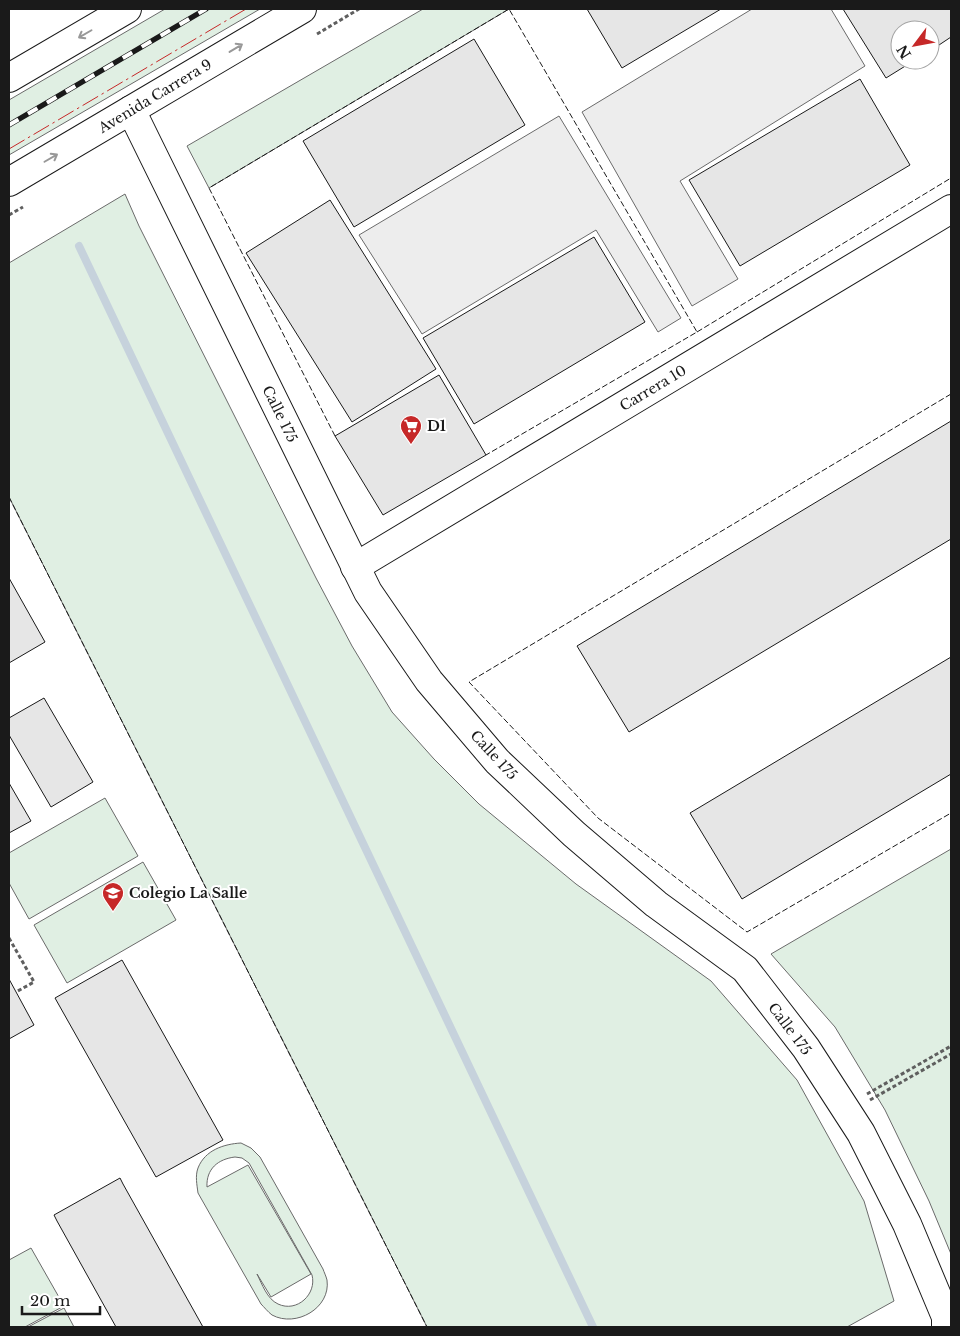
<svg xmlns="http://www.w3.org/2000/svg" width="960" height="1336" viewBox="0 0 960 1336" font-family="'Libre Baskerville',serif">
	<rect width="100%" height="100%" fill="#fff"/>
	<g fill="#e0efe3" stroke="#6a6a6a" fill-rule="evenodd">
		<path d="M165,9h95l-251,146v-55z"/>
		<path d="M423,9h86l-300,179 -22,-42z"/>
		<path d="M125,194l14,32 177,352 36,68 40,66 42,47 45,45 97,80 135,97 86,99 67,121 30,100 -47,26h-420l-418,-830v-234z"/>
		<path d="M105,798l33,58 -109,63 -20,-36v-30z"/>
		<path d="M951,849v405l-22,-53 -44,-91 -50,-83 -64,-73z"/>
		<path d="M143,862l33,58 -109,63 -33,-58z"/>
		<path d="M241,1143l10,5 9,9 63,112c1,3 3,7 4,11 4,28 -31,48 -55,35 -4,-3 -8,-8 -11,-11l-63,-111c-1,-8 -3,-17 0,-25 7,-18 26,-24 43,-25zM235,1157l7,1 7,5 63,112c5,19 -15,38 -34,29 -11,-5 -16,-20 -21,-30l14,23 40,-23 -63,-109 -41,22c-1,-18 11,-28 28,-30z"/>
		<path d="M31,1248l33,58 -39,21h-16v-67z"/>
		<path d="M64,1308l10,19h-46z"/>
	</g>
	<g fill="#ededed" stroke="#6a6a6a">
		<path d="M752,9h79l34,57 -185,115 58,98 -46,27 -110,-194z"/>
		<path d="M559,116l122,202 -23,14 -62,-102 -174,104 -63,-99z"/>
	</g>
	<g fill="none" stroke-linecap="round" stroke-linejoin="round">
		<path stroke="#c6d2dc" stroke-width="8" d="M79,246l514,1081"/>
	</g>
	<g fill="#e6e6e6" stroke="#1a1a1a">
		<path d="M587,9h134l-99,59z"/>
		<path d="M843,9h108v28l-21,14v-21h-30v30h15l-29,18z"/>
		<path d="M474,39l51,86 -171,102 -51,-86z"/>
		<path d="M860,79l50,86 -170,101 -51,-86z"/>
		<path d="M330,200l106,169 -84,53 -106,-169z"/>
		<path d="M594,237l51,85 -171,102 -51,-86z"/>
		<path d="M439,375l47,80 -103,60 -48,-79z"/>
		<path d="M951,421v118l-322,193 -52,-86z"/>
		<path d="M9,578l36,64 -36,21z"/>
		<path d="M951,657v117l-209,125 -52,-86z"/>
		<path d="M44,698l49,84 -42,25 -42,-72v-17z"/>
		<path d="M9,783l22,38 -22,12z"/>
		<path d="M122,960l101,180 -67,37 -101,-179z"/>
		<path d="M9,979l25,46 -25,14z"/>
		<path d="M120,1178l3,6 80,143h-87l-59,-106 -3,-6z"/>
	</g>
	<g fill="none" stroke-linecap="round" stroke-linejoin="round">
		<g stroke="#1a1a1a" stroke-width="30">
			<g id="minor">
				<path d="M131,110l237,482 61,89 68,80 77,73 82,70 89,65 61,79 55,85 46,91 39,93v10"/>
				<path d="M355,567l596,-358"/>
			</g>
		</g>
		<g stroke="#1a1a1a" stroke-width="30">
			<g id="major">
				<path d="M9,78l118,-69"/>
				<path d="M9,182l293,-173"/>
			</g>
		</g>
		<g stroke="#5f5f5f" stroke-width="3" stroke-dasharray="4 2.5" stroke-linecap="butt">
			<path d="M317,34l42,-25"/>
			<path d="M9,215l14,-8"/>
			<path d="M9,938l25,44 -18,10"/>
			<path d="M867,1094l84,-48"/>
			<path d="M870,1100l81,-46"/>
		</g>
		<use href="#minor" stroke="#fff" stroke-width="28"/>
		<use href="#major" stroke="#fff" stroke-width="28"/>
		<g stroke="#1a1a1a" stroke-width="5.5">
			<path id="rail" d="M9,125l197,-116"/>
		</g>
		<use href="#rail" stroke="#fff" stroke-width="4" stroke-dasharray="11" stroke-linecap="butt"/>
		<g stroke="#1a1a1a" stroke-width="1" stroke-dasharray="6 2.5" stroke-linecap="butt">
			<path d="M697,332l254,-154"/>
			<path d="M951,394l-482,288 129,136 149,114 204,-119"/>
			<path d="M335,436l-126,-248 300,-179 188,323 -211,123"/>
			<path d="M9,497l418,830"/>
		</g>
		<path stroke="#c62828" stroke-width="1" stroke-dasharray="18 4 2.5 4" stroke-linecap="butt" d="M9,149l237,-140"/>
	</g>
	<defs><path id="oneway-shaft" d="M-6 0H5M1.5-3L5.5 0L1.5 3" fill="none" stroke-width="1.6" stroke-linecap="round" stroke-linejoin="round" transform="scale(1.25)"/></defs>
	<g stroke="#989898">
		<use href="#oneway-shaft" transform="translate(85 34) rotate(150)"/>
		<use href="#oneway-shaft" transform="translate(236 48) rotate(-31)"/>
		<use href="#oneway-shaft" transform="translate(51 158) rotate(-30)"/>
	</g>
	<defs>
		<g id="supermarket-pin" transform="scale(1.125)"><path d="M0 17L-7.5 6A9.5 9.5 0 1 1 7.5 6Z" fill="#c62828" stroke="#fff"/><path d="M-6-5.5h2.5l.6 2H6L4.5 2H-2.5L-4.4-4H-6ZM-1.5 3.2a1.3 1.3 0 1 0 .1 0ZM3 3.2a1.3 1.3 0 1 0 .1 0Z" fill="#fff"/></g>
		<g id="school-pin" transform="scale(1.125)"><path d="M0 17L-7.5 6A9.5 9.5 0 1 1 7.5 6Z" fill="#c62828" stroke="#fff"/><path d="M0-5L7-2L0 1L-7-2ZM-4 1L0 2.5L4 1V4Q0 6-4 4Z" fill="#fff"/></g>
	</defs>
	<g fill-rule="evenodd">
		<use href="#supermarket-pin" x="411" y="426"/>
		<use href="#school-pin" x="113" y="893"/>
	</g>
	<g text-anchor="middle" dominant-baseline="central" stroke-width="4" stroke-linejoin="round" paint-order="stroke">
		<g font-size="14" fill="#1a1a1a" stroke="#fff">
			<text transform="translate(155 96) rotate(-31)">Avenida Carrera 9</text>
			<text transform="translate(653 388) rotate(-31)">Carrera 10</text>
			<text transform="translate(280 414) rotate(64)">Calle 175</text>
			<text transform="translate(494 755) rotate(47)">Calle 175</text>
			<text transform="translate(790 1029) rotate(53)">Calle 175</text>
		</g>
		<g font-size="14" font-weight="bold" fill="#1a1a1a" stroke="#fff" text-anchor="start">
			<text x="427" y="426">D1</text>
			<text x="129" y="893">Colegio La Salle</text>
		</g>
	</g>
	<rect width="960" height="1336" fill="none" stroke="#1a1a1a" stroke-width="20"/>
	<g transform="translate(915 45) rotate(238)"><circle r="24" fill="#ffffff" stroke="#a3a3a3"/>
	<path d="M0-4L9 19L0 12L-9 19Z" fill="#c62828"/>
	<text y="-8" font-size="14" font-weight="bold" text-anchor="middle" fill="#1a1a1a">N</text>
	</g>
	<path d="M22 1306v8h78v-8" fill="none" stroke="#1a1a1a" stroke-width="2.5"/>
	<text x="30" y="1306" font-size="15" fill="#1a1a1a" stroke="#ffffff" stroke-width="4" paint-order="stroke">20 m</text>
</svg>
